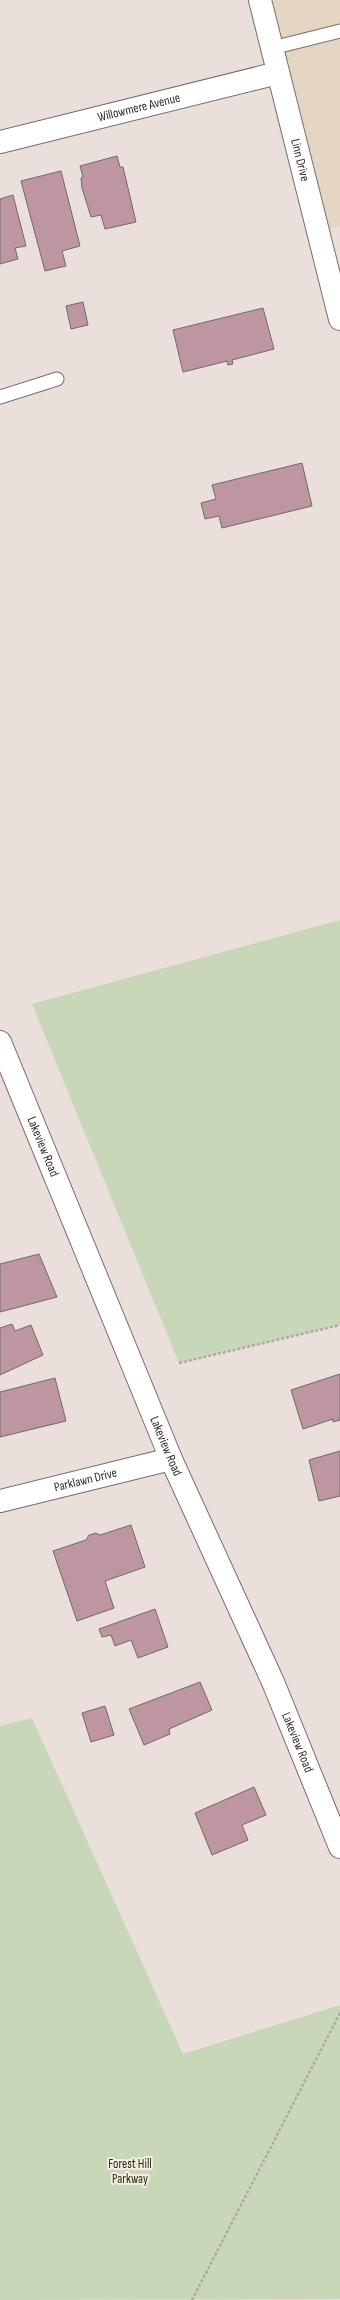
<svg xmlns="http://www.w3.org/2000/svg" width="340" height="2300" viewBox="0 0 340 2300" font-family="'Sofia Sans Condensed',sans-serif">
	<rect width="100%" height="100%" fill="#eadfdb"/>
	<path fill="#e5d5c3" d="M260,0h80v226l-22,6z"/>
	<g fill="#c9d7b9">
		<path d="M340,920v405l-161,38 -147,-359z"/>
		<path d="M32,1718l151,336 157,-49v294l-340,1v-574z"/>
	</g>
	<g fill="#bd96a1" stroke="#72686a">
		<path d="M117,156l3,11h3l13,55 -31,7 -4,-14 -10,2 -9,-29 -1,-10 2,-1 -3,-11z"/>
		<path d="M61,171l19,75 -18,5 4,15 -21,5 -24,-90z"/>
		<path d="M13,195l13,51 -11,2 3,11 -18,5v-65z"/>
		<path d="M83,302l5,23 -17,4 -5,-23z"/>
		<path d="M263,308l11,41 -42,11 1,4 -5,1 -1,-4 -44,11 -10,-42z"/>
		<path d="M302,463l10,43 -90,22 -3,-12 -14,3 -4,-16 15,-4 -4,-14z"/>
		<path d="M39,1254l18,43 -57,15v-48z"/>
		<path d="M12,1324l3,7 16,-6 12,30 -43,20v-47z"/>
		<path d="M340,1374v46l-7,2v-3l-30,10 -12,-39z"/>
		<path d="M55,1378l11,43 -66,16v-45z"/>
		<path d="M340,1451v45l-21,5 -10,-41z"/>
		<path d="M131,1525l14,42 -40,14 9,27 -37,13 -24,-70 33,-11 3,-5 7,-2 4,2z"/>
		<path d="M155,1609l13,38 -30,11 -7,-18 -16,6 -4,-11 -9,2 -3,-8z"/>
		<path d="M200,1682l12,28 -43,19 1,5 -26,11 -15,-36z"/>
		<path d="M105,1706l9,29 -23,7 -9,-29z"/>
		<path d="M254,1787l12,28 -24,10 6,15 -36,15 -17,-42z"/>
	</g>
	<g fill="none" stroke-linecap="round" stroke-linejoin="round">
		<g stroke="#776e6a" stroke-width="15">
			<g id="service">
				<path d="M272,48l68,-17"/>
				<path d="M0,397l57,-18"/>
			</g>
		</g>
		<g stroke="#776e6a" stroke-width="24">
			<g id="minor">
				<path id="s1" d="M260,0l80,319"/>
				<path id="s2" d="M0,142l278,-69"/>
				<path id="s3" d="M0,1501l171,-42"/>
			</g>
		</g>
		<g stroke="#776e6a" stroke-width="24">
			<g id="tertiary">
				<path id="s4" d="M0,1042l171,417 102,223 67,165"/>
			</g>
		</g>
		<g stroke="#b1a8a5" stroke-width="2.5" stroke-dasharray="3 2" stroke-linecap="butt">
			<path d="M179,1363l161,-38"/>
			<path d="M192,2300l148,-287"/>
		</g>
		<use href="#service" stroke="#fff" stroke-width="13"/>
		<use href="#minor" stroke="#fff" stroke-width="22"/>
		<use href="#tertiary" stroke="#fff" stroke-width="22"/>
	</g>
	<g text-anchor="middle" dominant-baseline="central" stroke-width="4" stroke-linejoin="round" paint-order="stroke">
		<g font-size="13" fill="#312d2c" stroke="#f7ece8">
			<text stroke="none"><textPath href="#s2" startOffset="143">Willowmere Avenue</textPath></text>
			<text stroke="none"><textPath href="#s1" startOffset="165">Linn Drive</textPath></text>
			<text stroke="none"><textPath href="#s4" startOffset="113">Lakeview Road</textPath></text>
			<text stroke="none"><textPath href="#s4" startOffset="437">Lakeview Road</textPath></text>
			<text stroke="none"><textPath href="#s3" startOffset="88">Parklawn Drive</textPath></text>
			<text stroke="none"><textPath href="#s4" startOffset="761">Lakeview Road</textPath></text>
		</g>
		<g font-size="13" fill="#213300" stroke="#f7ece8">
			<text x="130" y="2164">Forest Hill<tspan x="130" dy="15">Parkway</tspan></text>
		</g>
	</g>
</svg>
